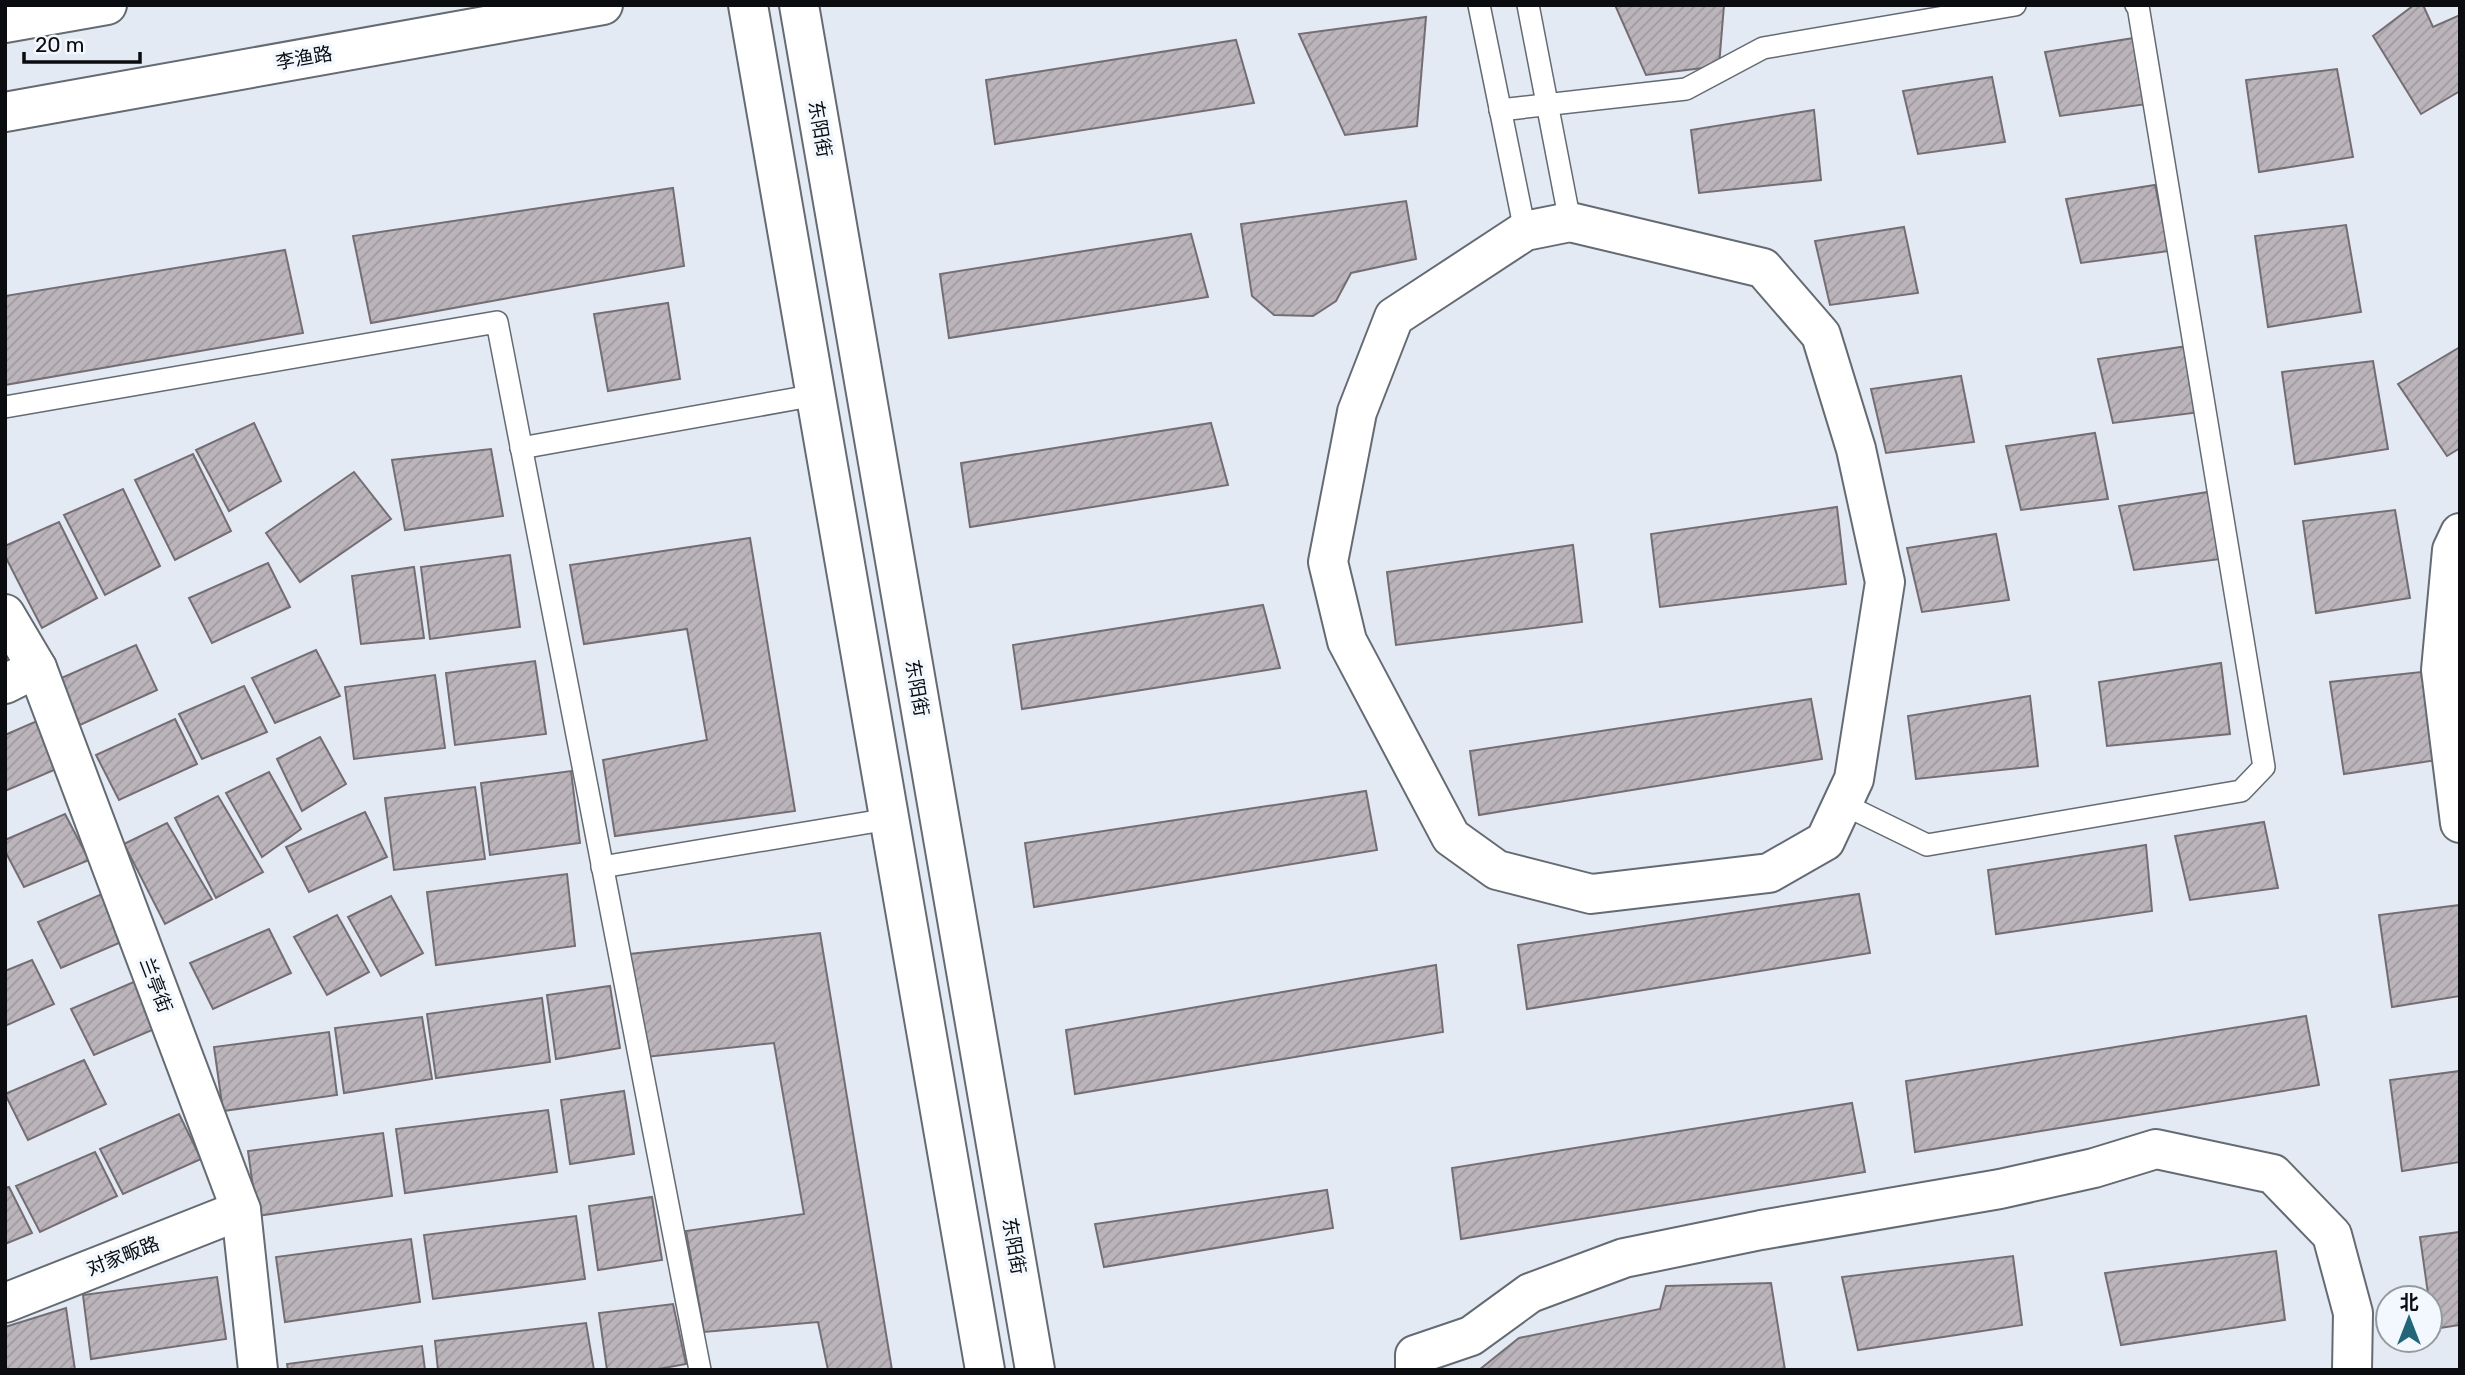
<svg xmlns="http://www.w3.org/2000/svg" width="2465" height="1375" viewBox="0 0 2465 1375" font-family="Rubik,'Noto Sans SC',sans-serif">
	<defs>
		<pattern id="building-hatch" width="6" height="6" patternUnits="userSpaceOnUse" patternTransform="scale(1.75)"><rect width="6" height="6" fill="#bbb4bb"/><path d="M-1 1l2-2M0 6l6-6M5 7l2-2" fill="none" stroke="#9f9aa0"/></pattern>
	</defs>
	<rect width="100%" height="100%" fill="#e4eaf3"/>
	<g fill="url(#building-hatch)" stroke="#746e74" stroke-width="2">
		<path d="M1615,5h109l-5,61 -73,9z"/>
		<path d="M2414,5h9l10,22 27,-12v76l-39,23 -48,-78z"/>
		<path d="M1426,17l-9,109 -72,9 -46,-101z"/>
		<path d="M2134,38l13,66 -87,12 -15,-64z"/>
		<path d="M1236,40l18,63 -259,41 -9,-64z"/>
		<path d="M2337,69l16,88 -94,15 -13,-92z"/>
		<path d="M1992,77l13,65 -87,12 -15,-63z"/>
		<path d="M1814,110l7,70 -122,13 -8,-63z"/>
		<path d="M2155,185l14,66 -88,12 -15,-64z"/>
		<path d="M673,188l11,78 -313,57 -18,-87z"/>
		<path d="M1406,201l10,58 -65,14 -15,28 -23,15 -39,-1 -22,-19 -11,-72z"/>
		<path d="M2346,225l15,87 -93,15 -13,-91z"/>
		<path d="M1904,227l14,66 -88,12 -15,-64z"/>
		<path d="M1191,234l17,63 -259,41 -9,-64z"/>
		<path d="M285,250l18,83 -298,52v-89z"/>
		<path d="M668,303l12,76 -72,12 -14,-77z"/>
		<path d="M2188,346l13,66 -88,11 -15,-64z"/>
		<path d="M2460,347v101l-13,8 -49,-72z"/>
		<path d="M2373,361l15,88 -93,15 -13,-92z"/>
		<path d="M1961,376l13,66 -88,11 -15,-64z"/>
		<path d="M254,423l27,58 -52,30 -33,-61z"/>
		<path d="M1211,423l17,62 -258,42 -9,-64z"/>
		<path d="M2095,433l13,66 -87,11 -15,-64z"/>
		<path d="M491,449l12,67 -98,14 -13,-70z"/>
		<path d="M193,454l38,77 -56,29 -40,-80z"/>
		<path d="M354,472l37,47 -91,63 -34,-49z"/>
		<path d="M123,489l37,77 -55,29 -41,-80z"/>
		<path d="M2208,492l13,67 -87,11 -15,-64z"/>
		<path d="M1837,507l9,77 -186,23 -9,-73z"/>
		<path d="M2395,510l15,88 -94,15 -13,-92z"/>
		<path d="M59,522l38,76 -55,30 -37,-72v-10z"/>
		<path d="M1996,534l13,66 -87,12 -15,-64z"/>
		<path d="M750,538l45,273 -180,25 -12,-76 104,-20 -20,-111 -103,15 -14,-79z"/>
		<path d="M1573,545l9,77 -186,23 -9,-73z"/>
		<path d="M510,555l10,72 -90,12 -9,-72z"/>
		<path d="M268,563l22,44 -78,36 -23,-45z"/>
		<path d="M414,567l10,71 -63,6 -9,-68z"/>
		<path d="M1263,605l17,63 -258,41 -9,-64z"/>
		<path d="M136,645l21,45 -77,35 -23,-45z"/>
		<path d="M316,650l24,46 -65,27 -23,-45z"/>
		<path d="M535,661l11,73 -91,11 -9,-72z"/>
		<path d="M2221,663l9,71 -123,12 -8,-64z"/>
		<path d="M2421,672l16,88 -93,14 -14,-92z"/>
		<path d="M435,675l10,73 -91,11 -9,-72z"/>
		<path d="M244,686l23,46 -65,27 -23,-45z"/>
		<path d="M2030,696l8,70 -122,13 -8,-63z"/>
		<path d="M1811,699l11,60 -343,56 -9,-64z"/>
		<path d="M175,719l22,45 -78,36 -23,-45z"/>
		<path d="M37,721l24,46 -56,24v-56z"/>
		<path d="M320,737l26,47 -44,27 -25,-52z"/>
		<path d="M571,771l9,72 -90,12 -9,-72z"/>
		<path d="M269,772l32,57 -39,28 -36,-64z"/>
		<path d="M475,787l10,72 -91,11 -9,-72z"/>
		<path d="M1366,791l11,59 -343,57 -9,-64z"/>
		<path d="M218,796l45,76 -47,26 -41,-80z"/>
		<path d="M365,812l22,45 -78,35 -23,-45z"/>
		<path d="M65,814l24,46 -65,27 -19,-36v-11z"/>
		<path d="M2264,822l14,66 -88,12 -15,-64z"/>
		<path d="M167,823l45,76 -47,25 -41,-80z"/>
		<path d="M2146,845l6,66 -156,23 -8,-64z"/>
		<path d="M567,874l8,72 -139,19 -9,-73z"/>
		<path d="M102,894l24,46 -65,28 -23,-46z"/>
		<path d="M1859,894l11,59 -343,56 -9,-64z"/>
		<path d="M391,896l32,57 -42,23 -33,-59z"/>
		<path d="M2460,905v91l-68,11 -13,-92z"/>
		<path d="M337,915l32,57 -42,23 -33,-58z"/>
		<path d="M269,929l22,44 -78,36 -23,-46z"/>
		<path d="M820,933l72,437h-64l-10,-48 -114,10 -18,-101 118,-17 -30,-171 -128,14 -16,-103z"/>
		<path d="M32,960l22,44 -49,22v-55z"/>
		<path d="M1436,965l7,67 -368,62 -9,-64z"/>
		<path d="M136,981l23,46 -65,28 -23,-46z"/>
		<path d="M610,986l10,62 -64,11 -9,-64z"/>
		<path d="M542,998l8,64 -114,16 -9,-64z"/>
		<path d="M2306,1016l13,69 -404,67 -9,-71z"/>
		<path d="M422,1017l10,62 -88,14 -9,-65z"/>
		<path d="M329,1032l8,63 -114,16 -9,-64z"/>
		<path d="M84,1060l22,44 -78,36 -23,-46z"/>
		<path d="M2460,1071v91l-58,9 -12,-91z"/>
		<path d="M624,1091l10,63 -64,10 -9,-64z"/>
		<path d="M1852,1103l13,69 -404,67 -9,-71z"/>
		<path d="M548,1110l9,62 -152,21 -9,-64z"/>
		<path d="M179,1114l22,45 -78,35 -23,-45z"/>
		<path d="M383,1133l9,63 -135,20 -9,-65z"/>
		<path d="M95,1152l22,44 -77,36 -24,-46z"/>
		<path d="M9,1187l23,46 -27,11v-56z"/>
		<path d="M1327,1190l6,38 -229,39 -9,-43z"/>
		<path d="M652,1197l10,63 -64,10 -9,-64z"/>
		<path d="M576,1216l9,63 -152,20 -9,-64z"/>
		<path d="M2460,1232v93l-27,4 -13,-92z"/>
		<path d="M411,1239l9,63 -135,20 -9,-65z"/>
		<path d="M2276,1251l9,69 -164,25 -16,-72z"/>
		<path d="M2013,1256l9,69 -164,25 -16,-73z"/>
		<path d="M217,1277l9,62 -135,20 -8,-64z"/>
		<path d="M1771,1283l14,87h-306l40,-32 141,-29 6,-23z"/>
		<path d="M673,1304l13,60 -33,6h-46l-8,-57z"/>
		<path d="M66,1308l9,62h-70v-43z"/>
		<path d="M586,1323l8,47h-156l-3,-29z"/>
		<path d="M422,1346l3,24h-137l-1,-6z"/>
	</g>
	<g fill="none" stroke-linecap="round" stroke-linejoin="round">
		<g stroke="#656b72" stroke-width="24">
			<g id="service">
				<path d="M1479,5l46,226"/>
				<path d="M1528,5l42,217"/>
				<path d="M1500,110l186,-21 77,-41 252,-43"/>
				<path d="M5,407l492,-85 203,1048"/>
				<path d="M521,448l295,-53"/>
				<path d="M1843,804l84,41 314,-54 23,-24 -126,-761 -2,-1"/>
				<path d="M602,867l287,-48"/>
			</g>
		</g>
		<g stroke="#656b72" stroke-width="42">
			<g id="minor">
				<path d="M1570,222l193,46 58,67 35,114 29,133 -31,197 -29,62 -56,32 -178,21 -94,-24 -46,-33 -104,-196 -19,-79 29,-150 37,-95 131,-86z"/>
				<path d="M2460,533l-8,17 -11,120 19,153"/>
				<path d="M5,614l32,54 204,542 17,160"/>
				<path d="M5,684l32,-16"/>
				<path d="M5,1303l236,-93"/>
				<path d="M1415,1370v-15l56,-19 59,-43 94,-35 137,-28 239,-41 94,-21 62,-19 117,25 59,61 21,78 -1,57"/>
			</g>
		</g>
		<g stroke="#656b72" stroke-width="42">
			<g id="secondary">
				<path d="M748,5l237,1365"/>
				<path d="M799,5l236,1365"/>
				<path d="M5,23l102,-18"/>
				<path d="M5,112l598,-107"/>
			</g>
		</g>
		<use href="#service" stroke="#fff" stroke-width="21"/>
		<use href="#minor" stroke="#fff" stroke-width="38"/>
		<use href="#secondary" stroke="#fff" stroke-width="38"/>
	</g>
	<g text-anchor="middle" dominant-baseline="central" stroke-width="7" stroke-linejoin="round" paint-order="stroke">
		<g font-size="19" fill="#0a0c0f" stroke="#f2f8fe">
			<text transform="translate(304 58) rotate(-10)">李渔路</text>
			<text transform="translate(820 129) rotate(80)">东阳街</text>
			<text transform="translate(917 688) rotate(80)">东阳街</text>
			<text transform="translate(156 985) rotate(69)">兰亭街</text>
			<text transform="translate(1014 1246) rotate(80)">东阳街</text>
			<text transform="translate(123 1256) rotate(-21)">对家畈路</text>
		</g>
	</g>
	<rect width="2465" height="1375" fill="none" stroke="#0a0c0f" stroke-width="14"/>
	<g transform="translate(2409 1319)"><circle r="33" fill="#f2f8fe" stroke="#959a9e" stroke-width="2"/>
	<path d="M0-5L12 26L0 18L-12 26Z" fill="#236678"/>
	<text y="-10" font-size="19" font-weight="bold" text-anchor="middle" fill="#0a0c0f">北</text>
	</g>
	<path d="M24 52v10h116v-10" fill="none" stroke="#0a0c0f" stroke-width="3.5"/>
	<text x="35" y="52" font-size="21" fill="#0a0c0f" stroke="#f2f8fe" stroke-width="5" paint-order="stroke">20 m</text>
</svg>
